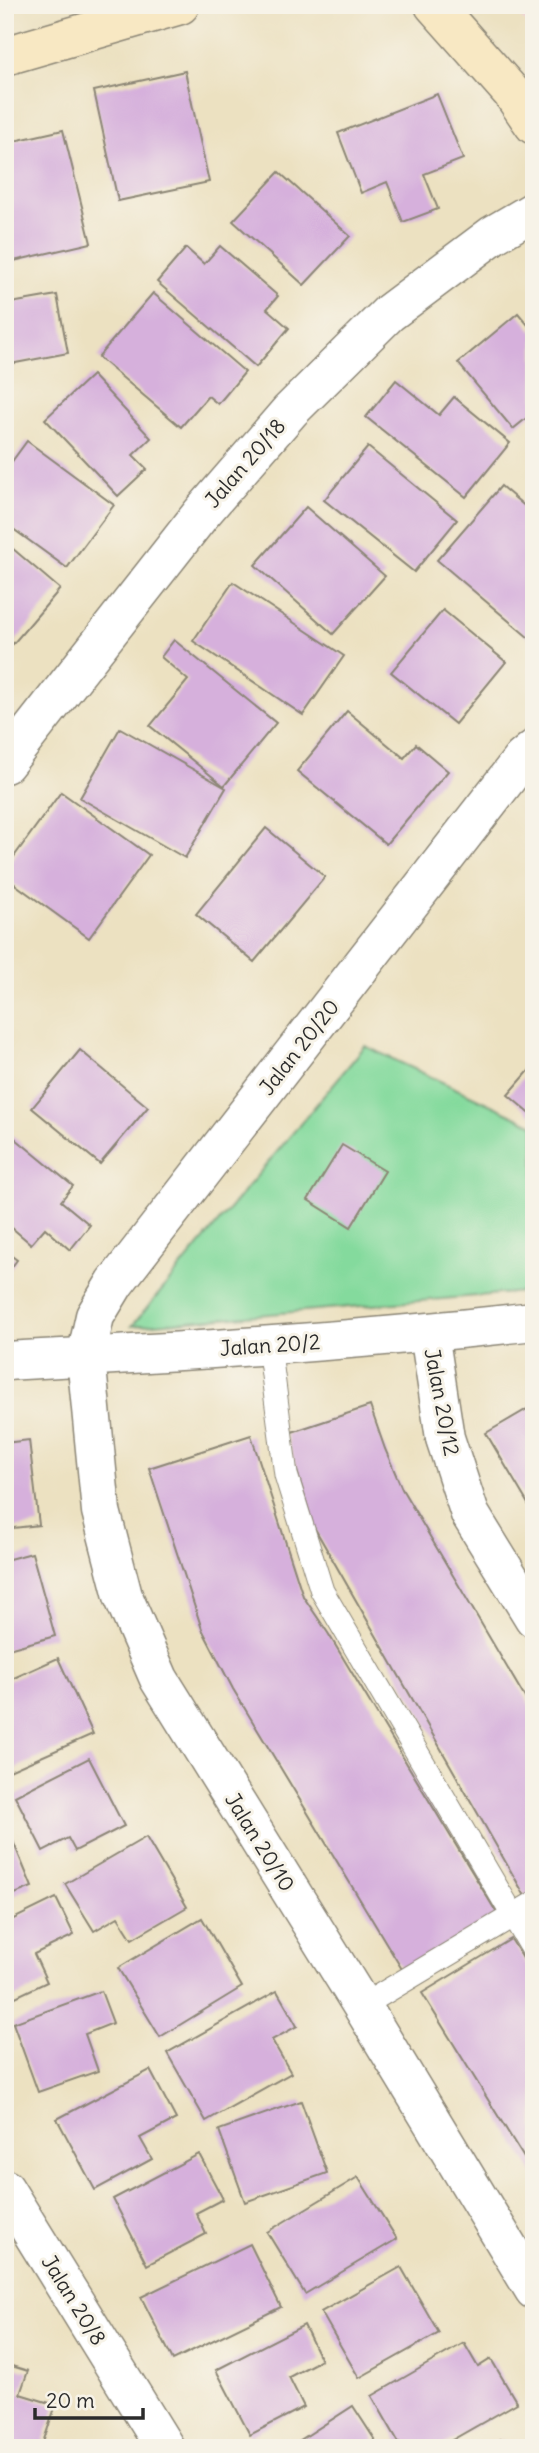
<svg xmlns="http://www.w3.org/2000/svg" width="539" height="2453" viewBox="0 0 539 2453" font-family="Delius,sans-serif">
	<rect width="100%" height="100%" fill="#f7f3e8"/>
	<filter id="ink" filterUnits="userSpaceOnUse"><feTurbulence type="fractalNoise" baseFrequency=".0143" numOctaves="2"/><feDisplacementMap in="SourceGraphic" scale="14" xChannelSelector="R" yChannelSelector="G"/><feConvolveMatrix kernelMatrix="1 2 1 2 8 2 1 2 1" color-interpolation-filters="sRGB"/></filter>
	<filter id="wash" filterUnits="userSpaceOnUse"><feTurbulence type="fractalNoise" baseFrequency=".00686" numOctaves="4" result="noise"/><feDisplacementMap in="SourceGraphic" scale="28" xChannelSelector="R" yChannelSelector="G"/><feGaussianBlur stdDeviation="1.57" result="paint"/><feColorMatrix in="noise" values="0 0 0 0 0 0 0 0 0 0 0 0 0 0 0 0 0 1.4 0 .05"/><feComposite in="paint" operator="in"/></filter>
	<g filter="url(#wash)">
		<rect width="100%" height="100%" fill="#ece1c1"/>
		<path fill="#f3cfe0" d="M509,5h25v26z"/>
		<path fill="#84da9d" stroke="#588264" stroke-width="2" d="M365,1046l169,79v166l-402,35z"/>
		<g id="blocks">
			<g fill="#d6b0dc">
				<path d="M185,71l24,111 -91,19 -24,-110z"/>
				<path d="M437,94l26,65 -39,15 14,35 -35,13 -16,-40 -26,11 -23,-60z"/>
				<path d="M63,130l28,113 -86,20v-120z"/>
				<path d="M279,172l71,64 -46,49 -71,-64z"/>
				<path d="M220,246l58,50 -11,13 22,19 -33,39 -99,-85 29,-34 18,16z"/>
				<path d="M153,293l92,79 -27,32 -10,-8 -27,31 -83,-70z"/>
				<path d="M57,295l11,58 -63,12v-61z"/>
				<path d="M518,313l16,19v80l-21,17 -55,-66z"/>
				<path d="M92,375l59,63 -18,17 14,14 -29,27 -73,-77z"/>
				<path d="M396,380l43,35 15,-18 56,46 -44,54 -100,-80z"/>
				<path d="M27,441l87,64 -47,63 -62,-45v-52z"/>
				<path d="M368,447l89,73 -43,52 -90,-72z"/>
				<path d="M501,486l33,28v119l-5,5 -92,-78z"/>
				<path d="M306,507l79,69 -52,58 -78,-69z"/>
				<path d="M5,542l55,47 -47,55 -8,-7z"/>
				<path d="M233,582l111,74 -41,59 -110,-74z"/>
				<path d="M443,610l63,52 -51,62 -64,-52z"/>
				<path d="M174,640l102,83 -52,63 -74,-60 38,-46 -27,-23z"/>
				<path d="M347,711l57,47 12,-14 32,27 -62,73 -89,-73z"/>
				<path d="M120,728l106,60 -41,70 -105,-60z"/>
				<path d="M61,792l88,63 -60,83 -84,-61v-8z"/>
				<path d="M266,828l59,49 -71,85 -58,-48z"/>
				<path d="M80,1050l68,57 -48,57 -68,-56z"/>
				<path d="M534,1065v52l-26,-22z"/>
				<path d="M5,1130l68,56 -12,15 29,24 -20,25 -25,-22 -14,16 -26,-22z"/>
				<path d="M342,1145l43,26 -34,56 -43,-27z"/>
				<path d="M5,1251l12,9 -12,16z"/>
				<path d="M534,1405v109l-48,-81z"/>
				<path d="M370,1406l15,43 17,40 132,224v177l-9,6 -211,-369 -28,-93z"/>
				<path d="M251,1435l52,161 25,37 170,282 -95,56 -170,-282 -31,-60 -53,-161z"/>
				<path d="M29,1440l10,85 -34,4v-86z"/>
				<path d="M32,1553l23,83 -50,14v-90z"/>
				<path d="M58,1658l35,76 -88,39v-91z"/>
				<path d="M89,1758l35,68 -49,25 -7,-13 -25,13 -28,-55z"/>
				<path d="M5,1822l27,65 -27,11z"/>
				<path d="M146,1837l41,70 -55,32 -14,-22 -24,14 -29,-47z"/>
				<path d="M56,1898l18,37 -40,19 13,28 -42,20v-79z"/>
				<path d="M202,1918l40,69 -82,50 -42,-69z"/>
				<path d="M511,1939l23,37v198l-112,-181z"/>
				<path d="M101,1991l12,32 -28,11 13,37 -60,21 -25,-69z"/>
				<path d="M277,1991l20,35 -25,14 19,33 -85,48 -39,-68z"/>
				<path d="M150,2070l26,49 -36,19 12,21 -57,31 -38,-71z"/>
				<path d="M301,2101l26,72 -82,29 -26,-72z"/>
				<path d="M199,2154l24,45 -27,14 10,21 -59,31 -34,-66z"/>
				<path d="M358,2177l39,62 -92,55 -38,-62z"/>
				<path d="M250,2244l31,63 -108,53 -32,-63z"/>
				<path d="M401,2267l38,66 -80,45 -38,-66z"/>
				<path d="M304,2325l17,35 -32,17 15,30 -54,28 -34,-65z"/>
				<path d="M464,2343l14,24 13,-8 26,44 -79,45h-36l-30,-52z"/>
				<path d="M5,2364l23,7 -8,23 36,11 -15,43h-36z"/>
				<path d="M353,2406l22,34 -13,8h-74z"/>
				<path d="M501,2439l5,9h-21z"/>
			</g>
		</g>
	</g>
	<g filter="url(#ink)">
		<use href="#blocks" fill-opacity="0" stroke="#8c8676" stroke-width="2"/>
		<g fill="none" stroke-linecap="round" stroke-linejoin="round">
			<g stroke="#8c8676" stroke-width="25">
				<g id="lane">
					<path d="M269,1345l17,130 36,116 212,360"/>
					<path d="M362,2006l172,-103"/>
				</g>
			</g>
			<g stroke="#8c8676" stroke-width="41">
				<g id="street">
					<path d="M534,749l-12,10 -407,524 -20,33 -9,41 15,154 22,85 36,83 203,327 172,284"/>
					<path d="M5,764l196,-250 89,-103 99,-98 104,-78 41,-24"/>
					<path d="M429,1333l16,105 25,76 64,104"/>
					<path d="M5,1361c177,-9 353,-20 529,-40"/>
					<path d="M5,2189l160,259"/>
				</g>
			</g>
			<g stroke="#8c8676" stroke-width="41">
				<g id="secondary">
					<path d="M434,5l78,88 22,32"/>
					<path d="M5,56l175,-51"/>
				</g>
			</g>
			<use href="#lane" stroke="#fff" stroke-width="23"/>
			<use href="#street" stroke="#fff" stroke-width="38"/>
			<use href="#secondary" stroke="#f8e8c3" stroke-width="38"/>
		</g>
	</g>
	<g text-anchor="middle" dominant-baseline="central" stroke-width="6" stroke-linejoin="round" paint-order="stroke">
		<g font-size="21" fill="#2b2b2b" stroke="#f7f3e8">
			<text transform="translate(245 463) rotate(-49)">Jalan 20/18</text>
			<text transform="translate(299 1047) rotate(-52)">Jalan 20/20</text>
			<text transform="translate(270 1345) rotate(-4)">Jalan 20/2</text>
			<text transform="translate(442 1402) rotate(79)">Jalan 20/12</text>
			<text transform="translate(260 1842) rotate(58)">Jalan 20/10</text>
			<text transform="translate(74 2300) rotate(58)">Jalan 20/8</text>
		</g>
	</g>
	<rect width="539" height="2453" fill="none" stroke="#f7f3e8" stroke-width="28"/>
	<path d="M35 2408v10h108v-10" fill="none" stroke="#2b2b2b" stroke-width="3.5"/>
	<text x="46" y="2408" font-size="21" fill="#2b2b2b" stroke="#f7f3e8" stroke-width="5" paint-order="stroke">20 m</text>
</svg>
